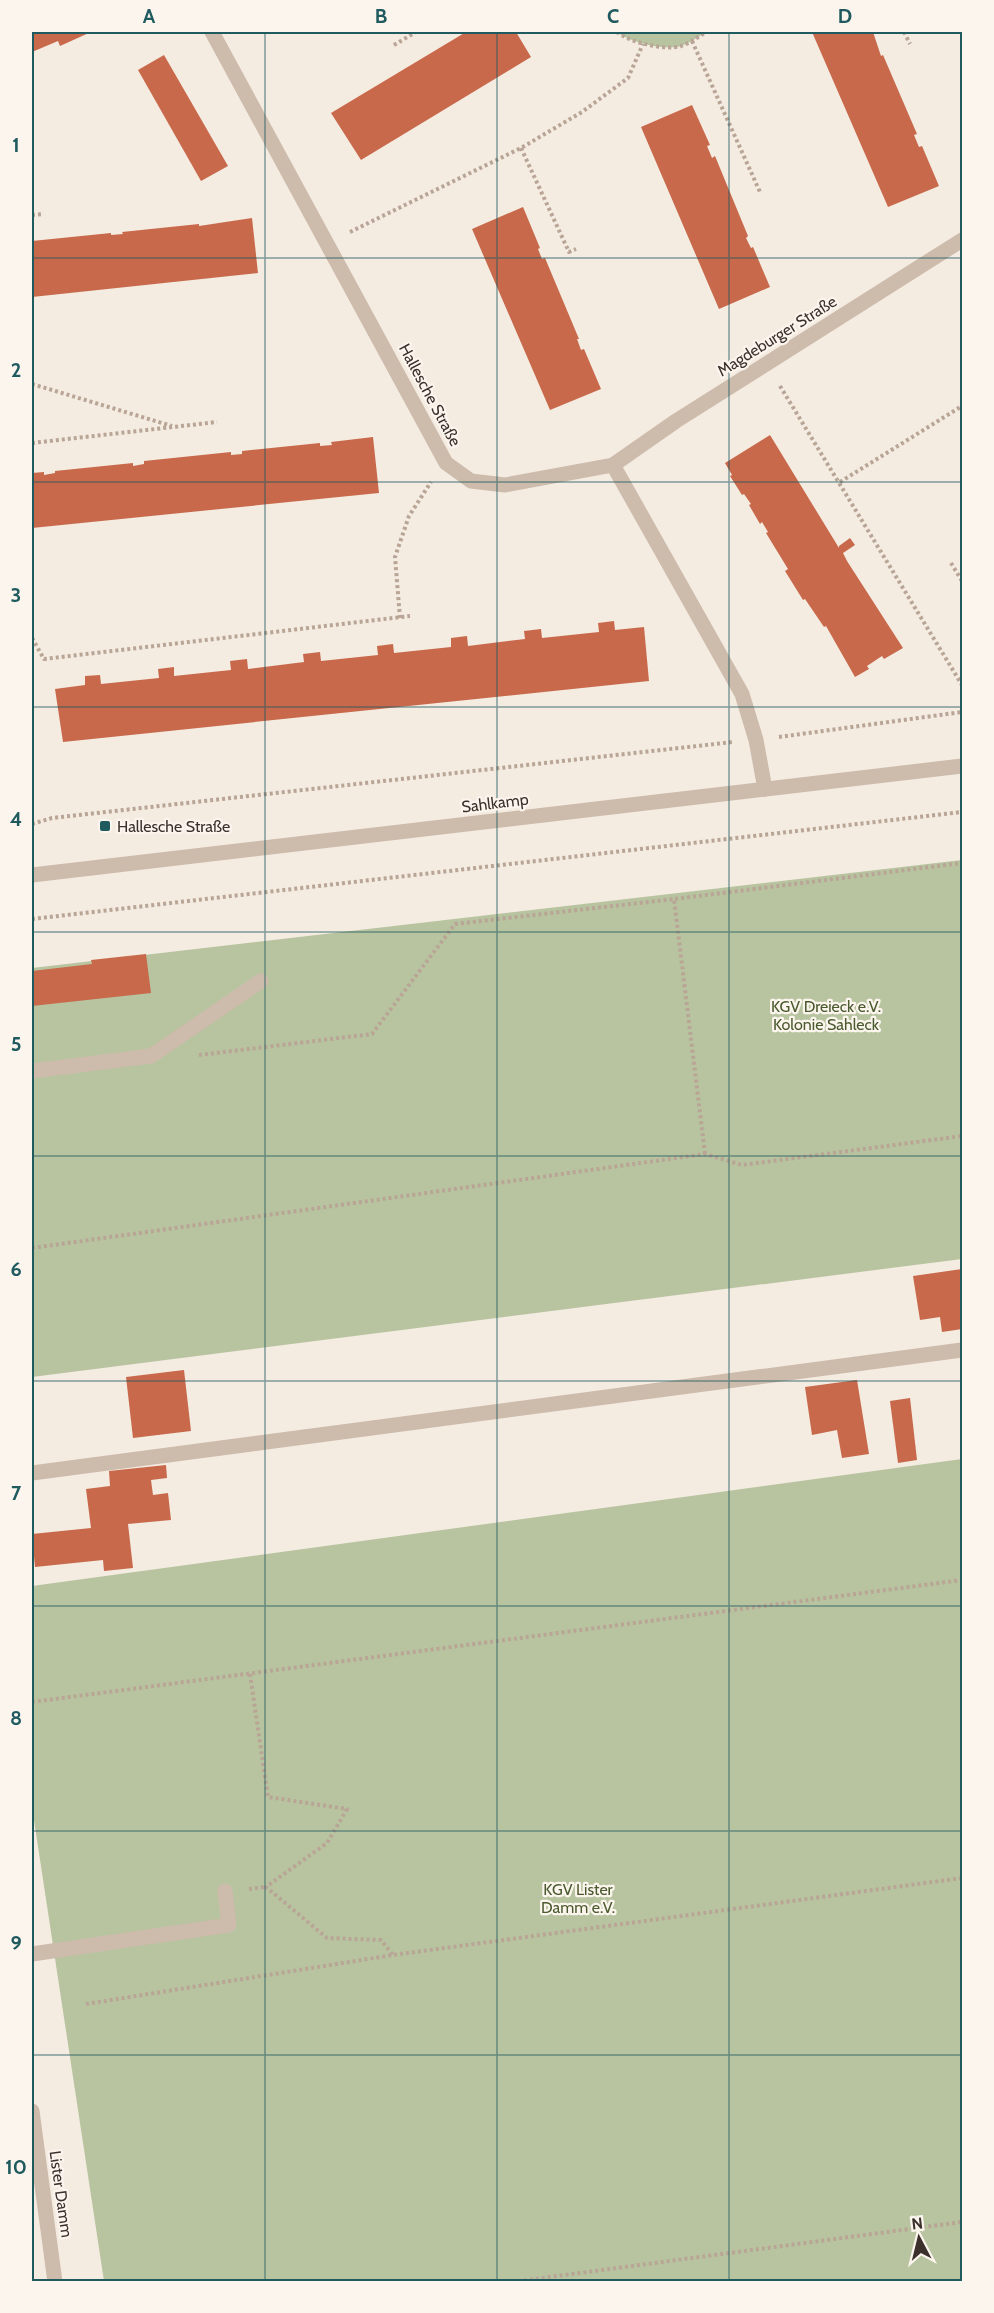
<svg xmlns="http://www.w3.org/2000/svg" width="994" height="2313" viewBox="0 0 994 2313" font-family="Cabin,sans-serif">
	<rect width="100%" height="100%" fill="#f4ebe1"/>
	<g fill="#b8c4a0">
		<path d="M617,32h89c-8,5 -16,11 -25,14 -16,5 -52,-4 -64,-14z"/>
		<path d="M962,860v399l-930,118v-409z"/>
		<path d="M962,1459v822h-858l-72,-474v-221z"/>
	</g>
	<g fill="#c8694b">
		<path d="M32,32h59l-31,14 -2,-5 -26,11z"/>
		<path d="M466,32h50l15,25 -170,103 -30,-47z"/>
		<path d="M812,32h61l8,24 2,-1 34,79 -3,1 5,12 3,-1 17,40 -51,21z"/>
		<path d="M164,55l64,111 -27,15 -63,-111z"/>
		<path d="M692,105l18,40 -3,1 5,12 3,-2 33,80 -2,2 5,10 2,-1 17,40 -51,22 -78,-182z"/>
		<path d="M523,207l17,41 -2,1 4,10 3,-1 34,81h-2l4,11 3,-1 17,40 -51,21 -78,-181z"/>
		<path d="M252,218l6,55 -226,24v-56l79,-8v2l12,-1 -1,-2 77,-8v2z"/>
		<path d="M770,435l69,113v-2l11,-8 5,7 -12,8 4,8 56,87 -19,11 -2,-3 -15,10 2,3 -14,8 -29,-51 -2,1 -19,-28 -2,1 -18,-29 3,-2 -22,-36 2,-1 -6,-10 -2,2 -11,-19 2,-1 -7,-10 -2,1 -12,-19 2,-1 -7,-12z"/>
		<path d="M373,437l6,56 -347,35v-55l12,-1v3l11,-2v-2l78,-8v3l11,-2v-3l87,-9v3l11,-1v-3l78,-8v3l12,-1 -1,-3z"/>
		<path d="M614,621l1,9 29,-3 5,54 -586,61 -8,-53 30,-4v-9l15,-1 1,9 58,-6 -1,-9 16,-2v9l57,-6 -1,-9 17,-2 1,10 56,-7 -1,-8 17,-2 1,9 57,-6 -1,-9 16,-2 1,9 57,-6v-9l16,-2 1,10 57,-7 -1,-8 17,-2 1,9 57,-6 -1,-9z"/>
		<path d="M146,954l5,39 -119,13v-35l60,-7 -1,-4z"/>
		<path d="M962,1269v60l-20,3 -2,-15 -20,3 -7,-44z"/>
		<path d="M184,1370l7,61 -58,7 -7,-61z"/>
		<path d="M857,1380l12,74 -27,4 -5,-28 -25,5 -7,-48z"/>
		<path d="M910,1398l7,62 -19,3 -8,-62z"/>
		<path d="M166,1465l1,13 -16,2 2,15 15,-2 3,27 -43,4 5,44 -29,3 -1,-11 -68,7 -3,-33 59,-6 -5,-39 24,-3 -1,-15z"/>
	</g>
	<g fill="none" stroke-linecap="round" stroke-linejoin="round">
		<g stroke="#b9a596" stroke-width="4" stroke-dasharray="3 3" stroke-linecap="butt">
			<path d="M617,32c12,10 48,19 64,14 9,-3 17,-9 25,-14"/>
			<path d="M904,32l6,12"/>
			<path d="M692,41l68,151"/>
			<path d="M394,45l22,-13"/>
			<path d="M521,148l48,104 7,-3"/>
			<path d="M32,215l12,-1"/>
			<path d="M350,232l171,-84 61,-36 46,-34 15,-34"/>
			<path d="M32,384l140,42"/>
			<path d="M780,386l182,299"/>
			<path d="M32,443l185,-21"/>
			<path d="M840,482l122,-76"/>
			<path d="M951,563l11,18"/>
			<path d="M400,618l-5,-61 14,-41 22,-34"/>
			<path d="M32,638l12,21 366,-43"/>
			<path d="M779,737l183,-25"/>
			<path d="M32,824l20,-6 681,-76"/>
			<path d="M32,919l930,-107"/>
			<path d="M199,1055l173,-21 83,-110 219,-25"/>
			<path d="M705,1154l-31,-255 288,-36"/>
			<path d="M32,1248l673,-94 37,11 220,-29"/>
			<path d="M250,1674l18,123 79,12 -20,34 -61,44 61,51 54,2 12,15"/>
			<path d="M32,1702l930,-122"/>
			<path d="M249,1889l17,-2"/>
			<path d="M86,2004l307,-49 569,-77"/>
			<path d="M512,2282l450,-60"/>
		</g>
		<g stroke="#cdbbac" stroke-width="15">
			<path d="M212,32l234,431 25,18 34,4 108,-20 129,229 14,46 9,49"/>
			<path d="M613,465l63,-44 286,-181"/>
			<path d="M32,875l930,-109"/>
			<path d="M32,1071l119,-15 110,-75"/>
			<path d="M32,1473l930,-123"/>
			<path d="M32,1954l197,-29 -4,-34"/>
			<path d="M32,2111l23,171"/>
		</g>
	</g>
	<path fill="none" stroke="#1f5a5e" stroke-width="1.5" stroke-opacity="0.55" d="M265,32v2250M497,32v2250M729,32v2250M32,258h930M32,482h930M32,707h930M32,932h930M32,1156h930M32,1381h930M32,1606h930M32,1831h930M32,2055h930"/>
	<rect fill="#1f5a5e" stroke="#fbf5ee" stroke-width="2" x="99" y="820" width="12" height="12" rx="3"/>
	<g text-anchor="middle" dominant-baseline="central" stroke-width="4.5" stroke-linejoin="round" paint-order="stroke">
		<g font-size="16" fill="#3b302b" stroke="#fbf5ee">
			<text transform="translate(777 336) rotate(-32)">Magdeburger Straße</text>
			<text transform="translate(430 395) rotate(62)">Hallesche Straße</text>
			<text transform="translate(495 803) rotate(-7)">Sahlkamp</text>
			<text transform="translate(61 2194) rotate(82)">Lister Damm</text>
		</g>
		<g font-size="16" fill="#3b302b" stroke="#fbf5ee" text-anchor="start">
			<text x="117" y="826">Hallesche Straße</text>
		</g>
		<g font-size="16" fill="#4a5a2e" stroke="#fbf5ee">
			<text x="826" y="1006">KGV Dreieck e.V.<tspan x="826" dy="18">Kolonie Sahleck</tspan></text>
			<text x="578" y="1889">KGV Lister<tspan x="578" dy="18">Damm e.V.</tspan></text>
		</g>
	</g>
	<rect width="994" height="2313" fill="none" stroke="#fbf5ee" stroke-width="66"/>
	<g transform="translate(919 2238) rotate(353)" stroke="#fbf5ee" stroke-width="4.5" paint-order="stroke">
	<path d="M0-4.5L10 22L0 15L-10 22Z" fill="#3b302b"/>
	<text y="-9" font-size="16" font-weight="bold" text-anchor="middle" fill="#3b302b">N</text>
	</g>
	<rect x="33" y="33" width="928" height="2247" fill="none" stroke="#1f5a5e" stroke-width="2"/>
	<g font-size="20" text-anchor="middle" font-weight="bold" fill="#1f5a5e">
		<text x="149" y="23">A</text>
		<text x="381" y="23">B</text>
		<text x="613" y="23">C</text>
		<text x="845" y="23">D</text>
		<text x="16" y="152">1</text>
		<text x="16" y="377">2</text>
		<text x="16" y="602">3</text>
		<text x="16" y="826">4</text>
		<text x="16" y="1051">5</text>
		<text x="16" y="1276">6</text>
		<text x="16" y="1500">7</text>
		<text x="16" y="1725">8</text>
		<text x="16" y="1950">9</text>
		<text x="16" y="2174">10</text>
	</g>
</svg>
